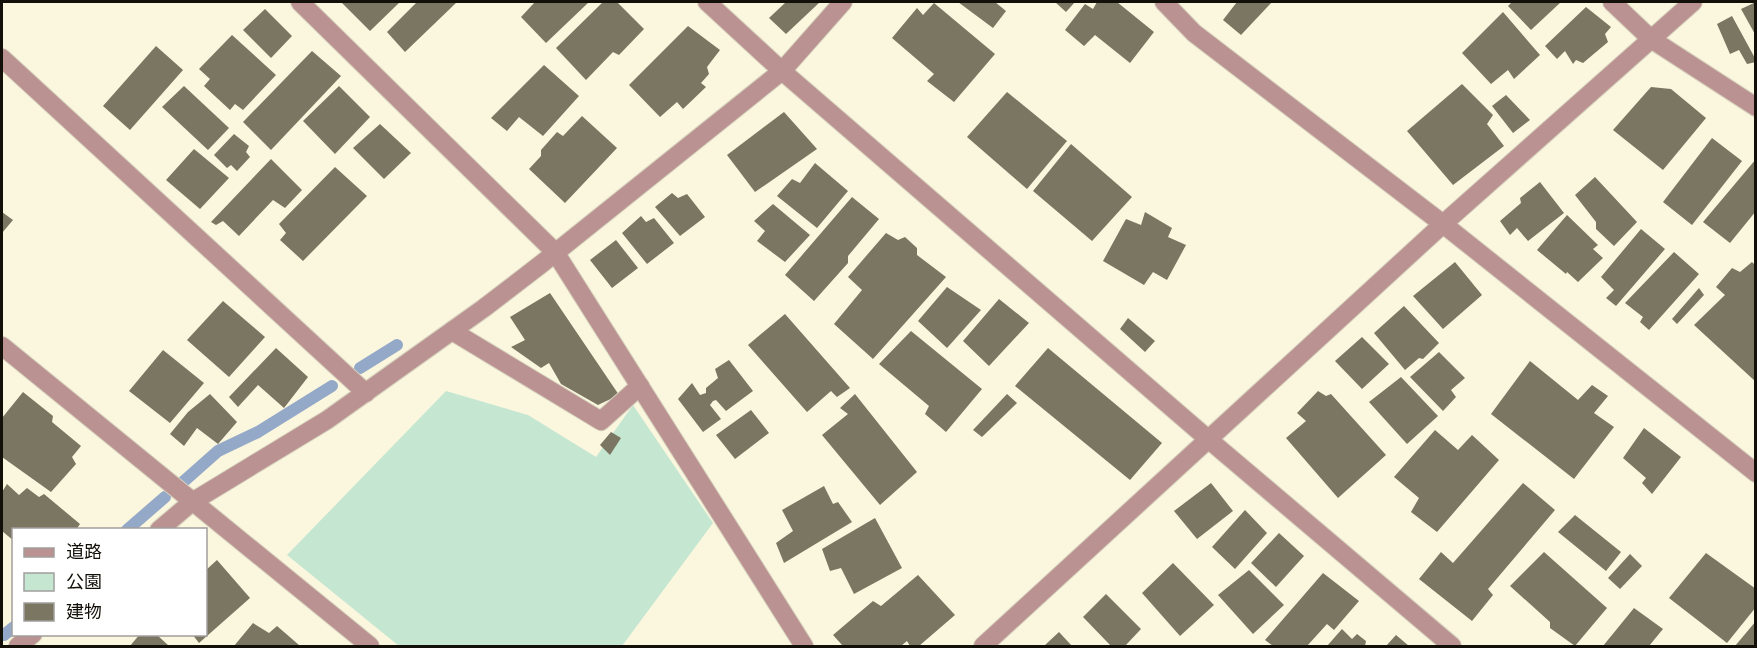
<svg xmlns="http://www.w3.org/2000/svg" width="1757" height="648" viewBox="0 0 1757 648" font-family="'Titillium Web','Noto Sans JP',sans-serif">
	<rect width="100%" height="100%" fill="#fbf6de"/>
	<path fill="#c5e7d2" d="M446,391l82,24 68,42 37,-52 80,118 -91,123h-223l-112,-91z"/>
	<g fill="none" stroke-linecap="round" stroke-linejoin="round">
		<g stroke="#94a8c8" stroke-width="12">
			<path d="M360,368l37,-23"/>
			<path d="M183,482l35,-31 40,-19 74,-46"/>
			<path d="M127,530l38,-33"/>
			<path d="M4,635l10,-8"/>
		</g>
	</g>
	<g fill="#7a7661">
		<path d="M341,2h59l-30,29z"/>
		<path d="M417,2h40l-52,50 -18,-20z"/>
		<path d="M535,2h54l-43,41 -25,-26z"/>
		<path d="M603,2h14l27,27 -25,26 -6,-3 -27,28 -30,-32z"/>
		<path d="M786,2h34l-34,32 -17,-16z"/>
		<path d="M958,2h37l11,9 -13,17z"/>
		<path d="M1055,2h20l-9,10z"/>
		<path d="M1097,2h20l37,30 -24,31 -35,-28 -11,11 -19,-16 20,-26 8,5z"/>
		<path d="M1237,2h35l-31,33 -18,-15z"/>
		<path d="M1512,2h49l-30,28 -23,-24z"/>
		<path d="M1756,2v34l-15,-27z"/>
		<path d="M934,3l61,51 -41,48 -27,-21 7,-7 -42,-36 25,-30 6,7z"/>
		<path d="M1586,7l25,20 -6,7 3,8 -25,21 -7,-3 -3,4 -8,-13 -8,8 -12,-13z"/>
		<path d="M265,9l27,27 -21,22 -28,-28z"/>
		<path d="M1503,12l37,43 -26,24 -6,-9 -17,14 -29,-31z"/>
		<path d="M1732,16l24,44v2l-9,2 -8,-14 -9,4 -13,-30z"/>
		<path d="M688,26l32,24 -13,17 2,7 -8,9 5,4 -23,22 -6,-7 -17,15 -31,-32z"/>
		<path d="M232,35l44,40 -33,35 -8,-6 -5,6 -26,-24 6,-7 -11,-10z"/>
		<path d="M156,46l27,24 -53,60 -27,-24z"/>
		<path d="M312,51l29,25 -70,74 -28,-28z"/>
		<path d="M544,65l35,31 -36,40 -24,-19 -12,14 -16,-13z"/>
		<path d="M1462,84l31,31 -6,9 17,22 -51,39 -46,-54z"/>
		<path d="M184,86l45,42 -21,22 -46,-43z"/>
		<path d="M339,86l31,31 -35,37 -32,-33z"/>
		<path d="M1651,87l20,2 35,29 -43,52 -50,-40z"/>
		<path d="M1007,92l60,49 -40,48 -60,-52z"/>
		<path d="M1506,95l24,25 -17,13 -21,-27z"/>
		<path d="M784,112l33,37 -62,43 -28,-37z"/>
		<path d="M582,116l35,32 -52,55 -36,-34 12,-13v-6l16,-18 6,4z"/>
		<path d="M380,124l31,29 -27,26 -31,-31z"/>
		<path d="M234,134l15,12 -3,6 4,5 -13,14 -6,-6 -4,3 -13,-13z"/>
		<path d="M1712,138l30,23 -50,64 -29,-23z"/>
		<path d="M1071,144l61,53 -40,44 -59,-50z"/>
		<path d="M194,149l35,29 -29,31 -34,-29z"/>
		<path d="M271,159l31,31 -17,18 -12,-8 -34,36 -16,-15 -7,4 -5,-3z"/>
		<path d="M1756,159v52l-26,32 -27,-21z"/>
		<path d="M815,163l33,28 -31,37 -40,-32 15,-17 8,4z"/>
		<path d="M335,167l32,29 -64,65 -23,-21 6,-7 -7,-9z"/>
		<path d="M1595,177l42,45 -23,24 -18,-17v-7l-21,-27z"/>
		<path d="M1540,182l24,31 -36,28 -11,-13 -7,7 -10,-14 21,-18 -1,-5z"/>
		<path d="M672,193l6,5 9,-4 18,23 -25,19 -25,-29z"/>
		<path d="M852,197l27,22 -31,37v7l-34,38 -29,-26z"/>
		<path d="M773,204l37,31 -25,27 -28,-21 8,-10 -11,-10z"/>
		<path d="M2,212l11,8 -11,13z"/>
		<path d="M1145,212l27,16 -4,9 18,8 -19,35 -14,-8 -9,13 -41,-24 23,-42 15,6z"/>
		<path d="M1567,215l31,30 -5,4 10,9 -25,24 -11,-10 -1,2 -29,-24z"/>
		<path d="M641,216l5,6 8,-4 20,25 -27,21 -25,-31z"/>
		<path d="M1641,229l24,20 -49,57 -10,-8 8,-8 -13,-13z"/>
		<path d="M886,233l12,7 7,-3 12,11v7l29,22 -73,82 -39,-35 28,-34 -14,-13z"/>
		<path d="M616,240l22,28 -26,20 -22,-28z"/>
		<path d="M1674,252l25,22 -50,56 -9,-8 3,-5 -18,-14z"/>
		<path d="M1455,262l27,33 -39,34 -30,-33z"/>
		<path d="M1752,262l4,4v116l-62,-57 31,-30 -9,-8 16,-19 8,4z"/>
		<path d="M947,287l34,23 -34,38 -29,-27z"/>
		<path d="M1699,288l5,7 -27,29 -5,-5z"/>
		<path d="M550,293l69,102 -21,10 -37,-21 -12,-21 -8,5 -30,-21 14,-7 -15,-23z"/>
		<path d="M999,299l30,24 -40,43 -26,-25z"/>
		<path d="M223,301l42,36 -36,40 -42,-37z"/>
		<path d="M1404,306l35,37 -16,16 -4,-1 -14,12 -31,-37z"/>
		<path d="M785,314l65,74 -13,9 -6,-6 -24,21 -59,-67z"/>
		<path d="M1128,318l27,23 -10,11 -25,-23z"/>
		<path d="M911,331l71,58 -36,43 -21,-18 4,-8 -50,-42z"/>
		<path d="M1362,337l27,27 -27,25 -27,-28z"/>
		<path d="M276,348l32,29 -24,31 -26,-23 -20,22 -9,-10z"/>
		<path d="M1048,348l114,95 -32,37 -115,-94z"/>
		<path d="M163,350l41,33 -34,40 -41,-32z"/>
		<path d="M1439,352l26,26 -14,12 5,7 -13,14 -33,-34z"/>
		<path d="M729,360l24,31 -27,20 -10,-11 -3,1 -3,4 11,14 -18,13 -25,-33 14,-16 8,12 6,-2v-5l12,-10 -3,-9z"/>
		<path d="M1530,361l48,39 14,-15 16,11 -14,17 20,14 -40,52 -83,-65z"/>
		<path d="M1401,377l37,39 -31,28 -38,-42z"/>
		<path d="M1318,391l8,5 5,-2 55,61 -48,43 -52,-60 20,-17 -9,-8z"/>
		<path d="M23,392l30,24 -1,6 29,24 -9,11 4,7 -25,28 -49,-35v-39z"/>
		<path d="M210,394l27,28 -19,22 -21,-16 -13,18 -14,-12 18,-22z"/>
		<path d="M855,394l62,78 -37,33 -58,-70 26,-21 -8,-6z"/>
		<path d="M1007,394l10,9 -35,34 -9,-7z"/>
		<path d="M751,410l18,23 -34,26 -19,-24z"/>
		<path d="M1644,428l37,29 -29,37 -10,-11 4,-5 -23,-20z"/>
		<path d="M1435,430l23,20 14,-15 27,25 -62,72 -26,-20 8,-14 -25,-21z"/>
		<path d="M611,432l10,6 -11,17 -10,-10z"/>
		<path d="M1211,483l22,28 -36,28 -23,-28z"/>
		<path d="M1523,483l32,27 -67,79 5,6 -21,26 -53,-42 22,-27 12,11z"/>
		<path d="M7,484l12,11 8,-7 12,9 5,-3 36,30 -4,6h-62v11l-12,-10v-39z"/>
		<path d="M824,486l9,18 5,-2 14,20 -68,41 -8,-20 17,-12 -11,-21z"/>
		<path d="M1245,510l22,23 -32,36 -23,-22z"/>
		<path d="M1575,515l46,37 -15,19 -48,-39z"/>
		<path d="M875,518l27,50 -48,26 -13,-26 -11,3 -8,-22z"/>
		<path d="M1279,533l25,23 -28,31 -25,-24z"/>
		<path d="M1544,552l63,56 -32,38 -25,-18v-6l-40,-36z"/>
		<path d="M1706,553l50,36v18l-29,36 -58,-45z"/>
		<path d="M1630,554l12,12 -22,23 -12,-11z"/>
		<path d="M217,560l33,38 -51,45 -7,-9h14v-64z"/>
		<path d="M1173,563l41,42 -34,31 -38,-43z"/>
		<path d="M1249,570l35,35 -31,29 -35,-39z"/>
		<path d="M1323,573l36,28 -25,29 -7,-6 -20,22h-34l-8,-6z"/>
		<path d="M918,575l37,40 -36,31h-9l-3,-5 -6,5h-58l-10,-11 40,-34 8,5z"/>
		<path d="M1106,594l35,35 -16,17h-14l-28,-29z"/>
		<path d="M1634,608l29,21 -14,17h-46z"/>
		<path d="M1756,621v25h-21z"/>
		<path d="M253,623l16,10 8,-7 22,19 -65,1z"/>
		<path d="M1342,629l10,10 5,-5 9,7 -1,5h-38z"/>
		<path d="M1059,632l13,14h-28z"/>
		<path d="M140,634h16l13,12h-39z"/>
		<path d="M1396,635l13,11h-23z"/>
	</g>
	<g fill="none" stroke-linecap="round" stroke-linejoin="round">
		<g stroke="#d6d1bc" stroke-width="20">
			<g id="minor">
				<path d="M300,2l255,250 249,394"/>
				<path d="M707,2l75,69 426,368 244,207"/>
				<path d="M1164,2l30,31 249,191 313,249"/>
				<path d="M1612,2l39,37 105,68"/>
				<path d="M2,58l364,335"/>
				<path d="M452,331l149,90 39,-35"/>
				<path d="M2,346l368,300"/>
				<path d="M159,530l33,-28 135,-82 157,-112 56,-43 242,-194 61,-69"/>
				<path d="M18,646l15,-12"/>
				<path d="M983,646l460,-422 250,-222"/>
			</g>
		</g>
		<use href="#minor" stroke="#bb9292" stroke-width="18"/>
	</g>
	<rect width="1757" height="648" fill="none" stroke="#121008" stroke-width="6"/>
	<rect x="12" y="528" width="195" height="108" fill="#ffffff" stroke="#a09f9c" stroke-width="1.5"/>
	<rect x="24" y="548" width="30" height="9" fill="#bb9292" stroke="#a09f9c" stroke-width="1.5"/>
	<text x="66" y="558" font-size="18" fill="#121008">道路</text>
	<rect x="24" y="573" width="30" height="18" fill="#c5e7d2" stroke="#a09f9c" stroke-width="1.5"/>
	<text x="66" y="588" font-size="18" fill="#121008">公園</text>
	<rect x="24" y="603" width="30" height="18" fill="#7a7661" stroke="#a09f9c" stroke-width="1.5"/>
	<text x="66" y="618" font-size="18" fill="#121008">建物</text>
</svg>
